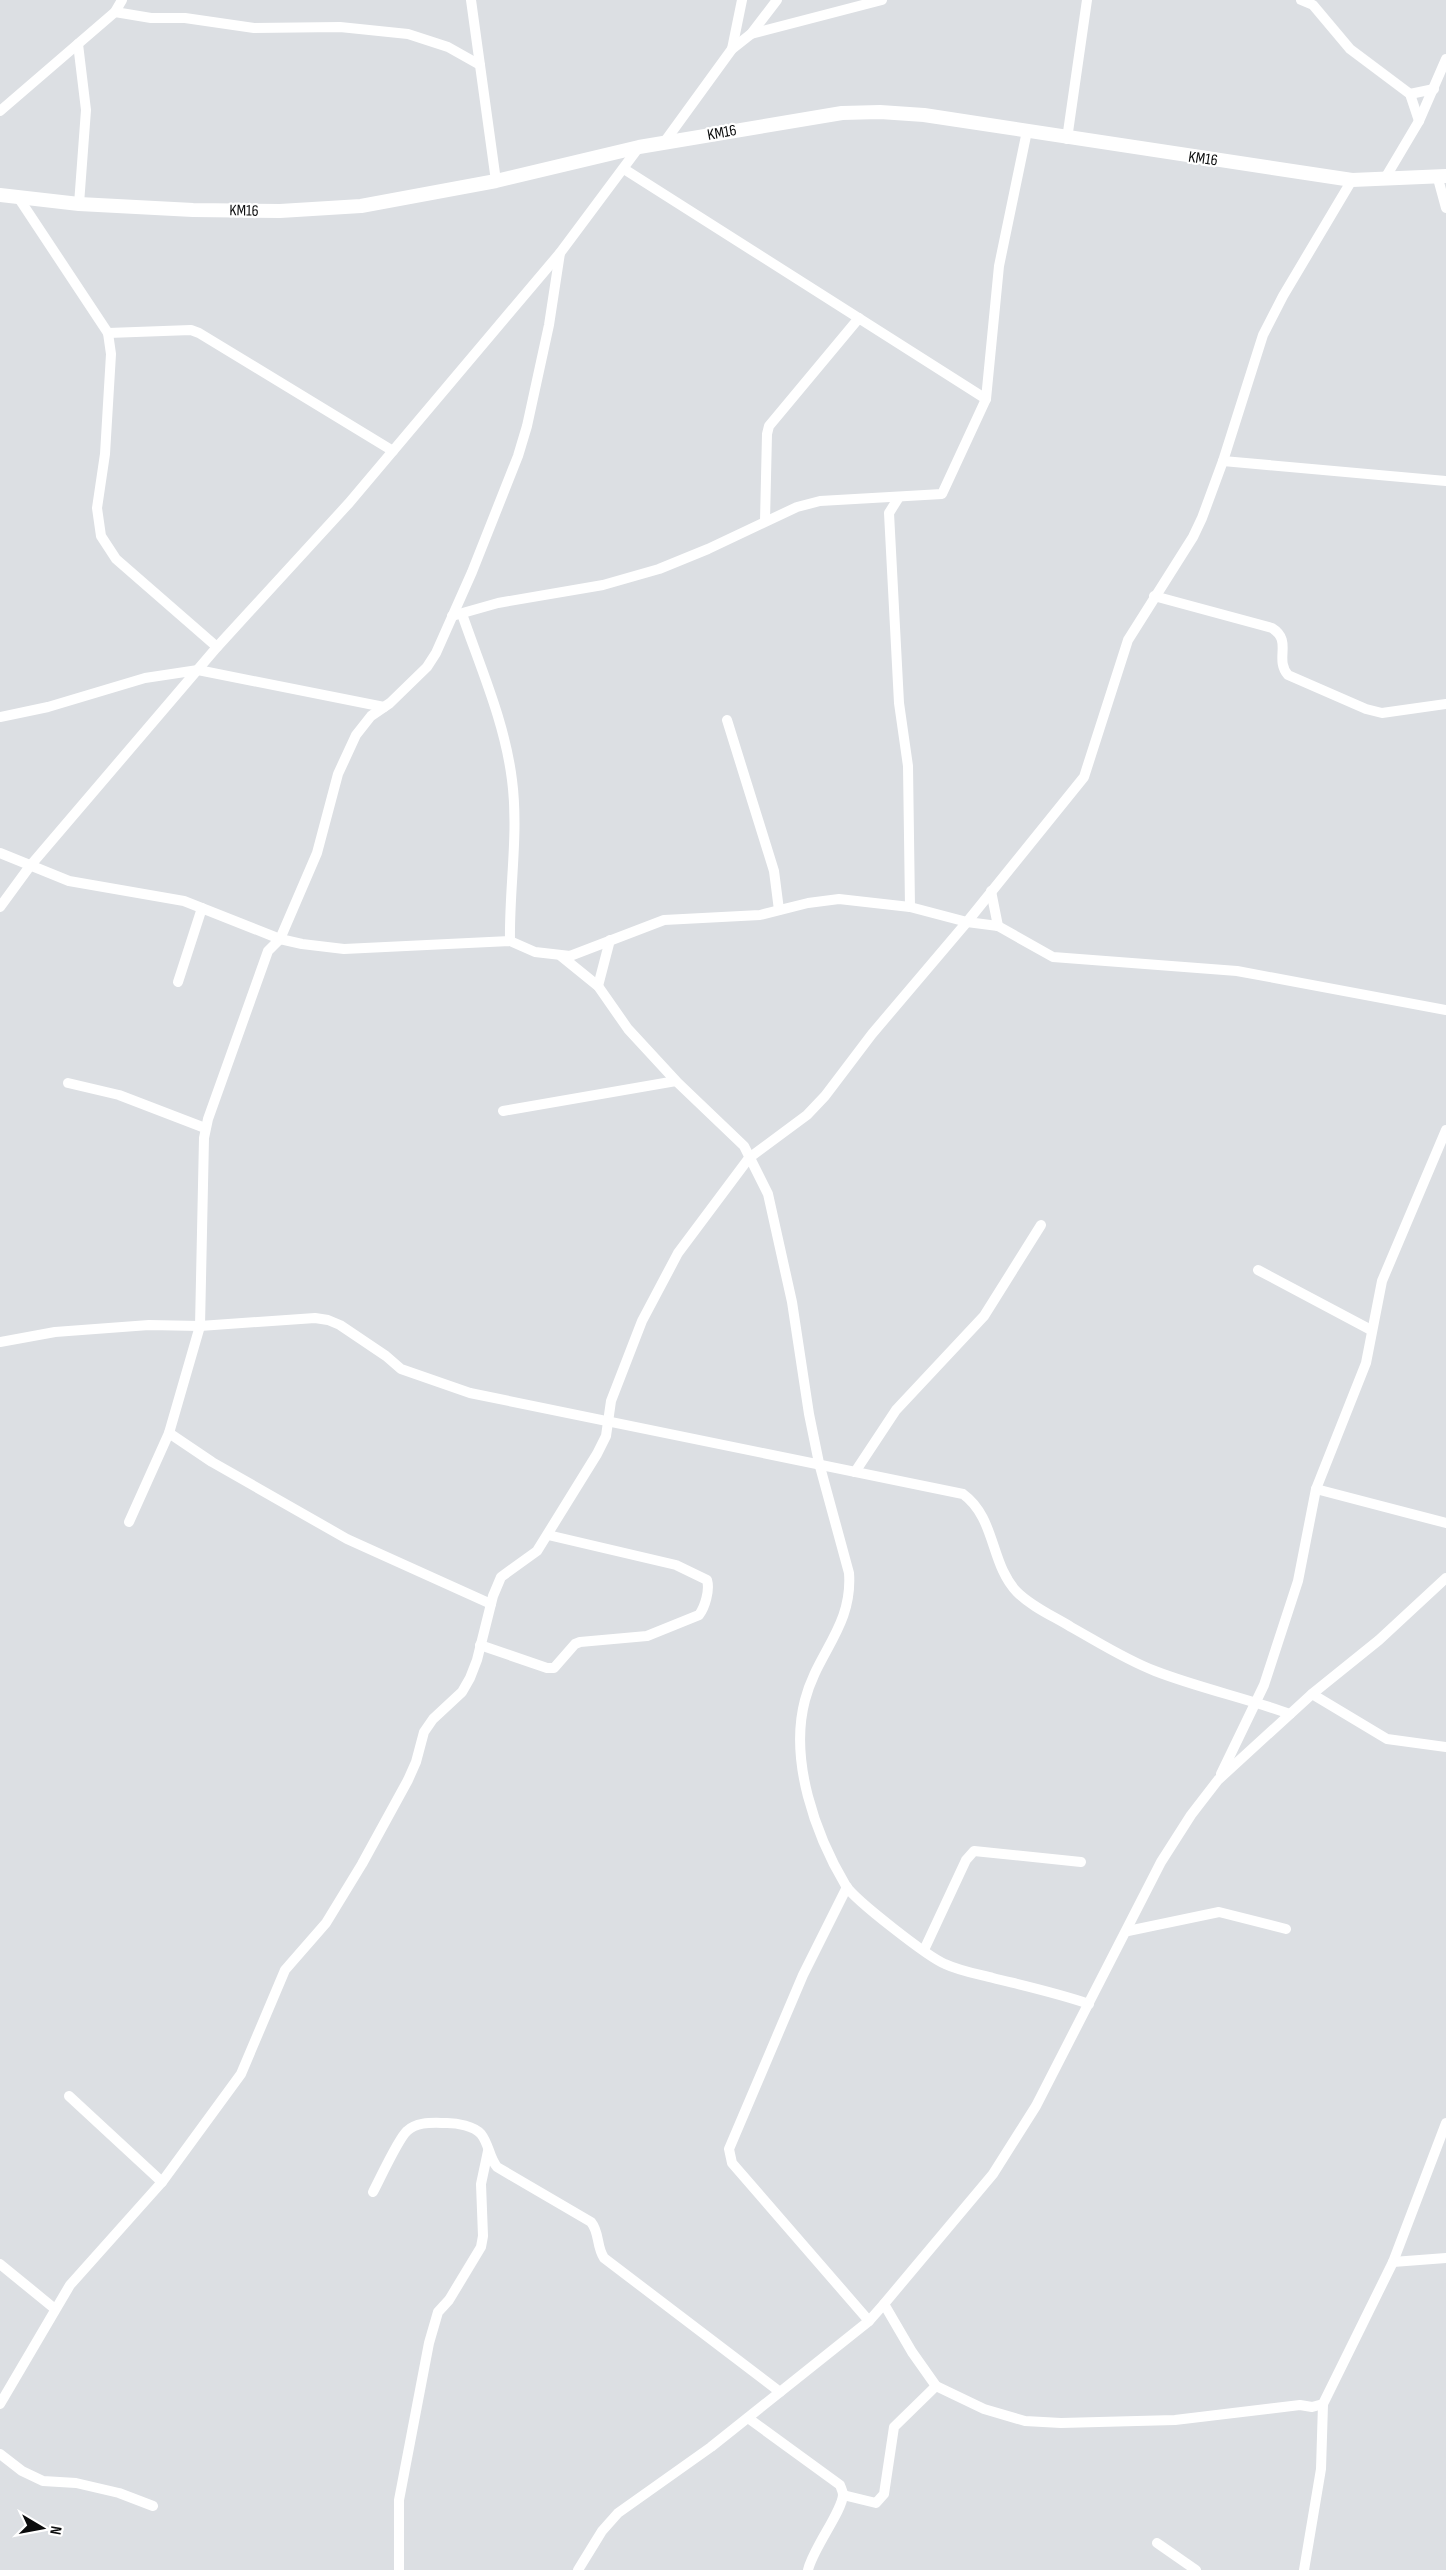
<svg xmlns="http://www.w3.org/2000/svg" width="1446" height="2570" viewBox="0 0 1446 2570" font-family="'Sofia Sans Condensed',sans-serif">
	<rect width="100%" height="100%" fill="#dcdfe3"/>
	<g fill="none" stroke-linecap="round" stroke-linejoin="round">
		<g stroke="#fff" stroke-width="10">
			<path d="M471,0l25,181"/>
			<path d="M1301,0l12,5 37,44 60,45 9,27"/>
			<path d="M115,12l36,6h34l69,10 86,-1 68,7 40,13 32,18"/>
			<path d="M751,34l131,-34"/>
			<path d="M78,44l8,66 -7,94"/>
			<path d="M732,49l10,-49"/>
			<path d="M1410,94l24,-5"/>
			<path d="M0,111l115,-99 7,-12"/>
			<path d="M1067,139l20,-139"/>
			<path d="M663,144l69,-95 19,-15 26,-34"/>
			<path d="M624,169l362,230"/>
			<path d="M1437,175l9,33"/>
			<path d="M1384,180l35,-59 27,-62"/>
			<path d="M18,197l90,136 3,21 -6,100 -8,54 4,28 15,23 101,88"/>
			<path d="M108,333l83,-3 8,3 194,118"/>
			<path d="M1223,461l223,20"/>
			<path d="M899,497l-10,16 10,190 9,63 2,141"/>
			<path d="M765,521l2,-87 2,-8 90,-108"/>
			<path d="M1154,596l118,32c21,13 2,31 16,47l78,34 16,4 64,-9"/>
			<path d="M462,614c19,55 43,109 50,166 7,54 -3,108 -2,161"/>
			<path d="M452,616l46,-13 105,-18 56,-16 49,-20 89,-42 23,-6 122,-7 44,-95 13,-133 28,-135"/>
			<path d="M0,717l48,-10 97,-29 53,-8 186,37"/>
			<path d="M727,720l47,151 5,39"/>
			<path d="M0,853l69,28 115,20 96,38 22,5 42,5 166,-8 25,11 35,4 94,-36 96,-5 48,-12 31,-4 71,8 57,15 31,4 55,31 184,14 209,39"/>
			<path d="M991,891l7,35"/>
			<path d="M0,907l30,-41 187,-219 132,-144 156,-185 55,-65 79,-106"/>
			<path d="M561,956l37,30 30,43 48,52 68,65 24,48 24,108 17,112 10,49 30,110c4,53 -32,80 -44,127 -16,60 10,134 41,186 9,14 82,71 99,78 15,7 32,10 48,14 32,8 64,15 96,26"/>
			<path d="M178,982l24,-74"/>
			<path d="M598,986l12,-46"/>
			<path d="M68,1083l51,12 86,33"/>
			<path d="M503,1111l173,-30"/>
			<path d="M1258,1270l113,60"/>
			<path d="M0,1342l55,-10 94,-7 51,1 115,-8 13,2 12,5 46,31 15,13 69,24 493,101c33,24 27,70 54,98 15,15 36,24 54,35 27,15 55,33 84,44 44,17 91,27 135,43"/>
			<path d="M169,1433l43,29 135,77 144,65"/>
			<path d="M855,1472l41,-62 88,-94 57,-91"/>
			<path d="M1316,1489l130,34"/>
			<path d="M129,1522l40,-89 31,-107 4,-188 4,-19 60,-168 12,-12 37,-86 21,-79 18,-39 15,-19 19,-13 37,-36 9,-14 36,-81 46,-116 9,-30 22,-101 11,-72"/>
			<path d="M480,1645l67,23h7l21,-24 5,-2 67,-6 52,-21c6,-8 11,-25 8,-35l-31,-15 -128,-30"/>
			<path d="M1312,1694l75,45 59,8"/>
			<path d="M1221,1774l43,-89 34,-104 18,-92 50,-126 16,-82 64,-151"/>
			<path d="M847,1887l-44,88 -74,174 3,14 137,158"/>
			<path d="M1128,1931l91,-19 67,17"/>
			<path d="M924,1950l42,-90 8,-9 107,11"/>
			<path d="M69,2096l93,86"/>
			<path d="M373,2192c7,-13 25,-53 34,-61 10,-10 27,-8 40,-8 10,0 27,3 34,11 8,10 8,23 16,33l94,55c9,11 5,24 13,36l176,134"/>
			<path d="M1393,2262l53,-4"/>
			<path d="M0,2264l55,45"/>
			<path d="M884,2304l28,48 24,34 48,23 41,12 36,2 114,-3 125,-15 12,2 11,-3"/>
			<path d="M0,2404l70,-119 92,-103 79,-108 44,-104 41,-47 36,-59 46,-84 8,-18 8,-30 9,-13 29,-27 8,-14 7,-18 16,-64 8,-19 36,-26 60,-97 9,-18 5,-35 31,-80 36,-68 71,-95 58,-43 18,-19 47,-62 95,-112 117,-145 44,-137 65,-103 9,-19 21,-57 40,-126 20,-39 69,-116"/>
			<path d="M748,2418l92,67c1,3 3,6 3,10 -1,17 -30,53 -35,75"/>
			<path d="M0,2454l22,17 21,10 33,2 43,10 34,13"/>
			<path d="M843,2495l33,8 8,-9 10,-67 42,-41"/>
			<path d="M1157,2543l39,27"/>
			<path d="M399,2570v-70l30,-157 9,-31 11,-12 32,-53 2,-11 -2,-52 7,-33"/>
			<path d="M578,2570l24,-39 16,-18 93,-66 158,-126 15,-17 109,-130 43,-68 125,-244 30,-47 27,-35 94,-86 67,-54 67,-62"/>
			<path d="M1304,2570l17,-101 2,-65 70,-142 53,-139"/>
		</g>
		<path stroke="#fff" stroke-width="14" d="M0,195l79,9 114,6 87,1 81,-5 135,-25 143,-34 203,-34 38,-1 44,3 428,65 94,-4"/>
	</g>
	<g text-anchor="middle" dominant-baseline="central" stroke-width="4.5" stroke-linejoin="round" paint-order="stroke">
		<g font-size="16" fill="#0b0c0d" stroke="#fff">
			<text transform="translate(722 133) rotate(-10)">KM16</text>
			<text transform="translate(1203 159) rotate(8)">KM16</text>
			<text transform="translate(244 211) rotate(1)">KM16</text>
		</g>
	</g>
	<g transform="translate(42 2528) rotate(100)" stroke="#ffffff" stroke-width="4.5" paint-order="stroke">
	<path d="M0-4.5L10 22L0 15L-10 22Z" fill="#0b0c0d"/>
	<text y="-9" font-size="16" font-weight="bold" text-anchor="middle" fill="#0b0c0d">N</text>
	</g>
</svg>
